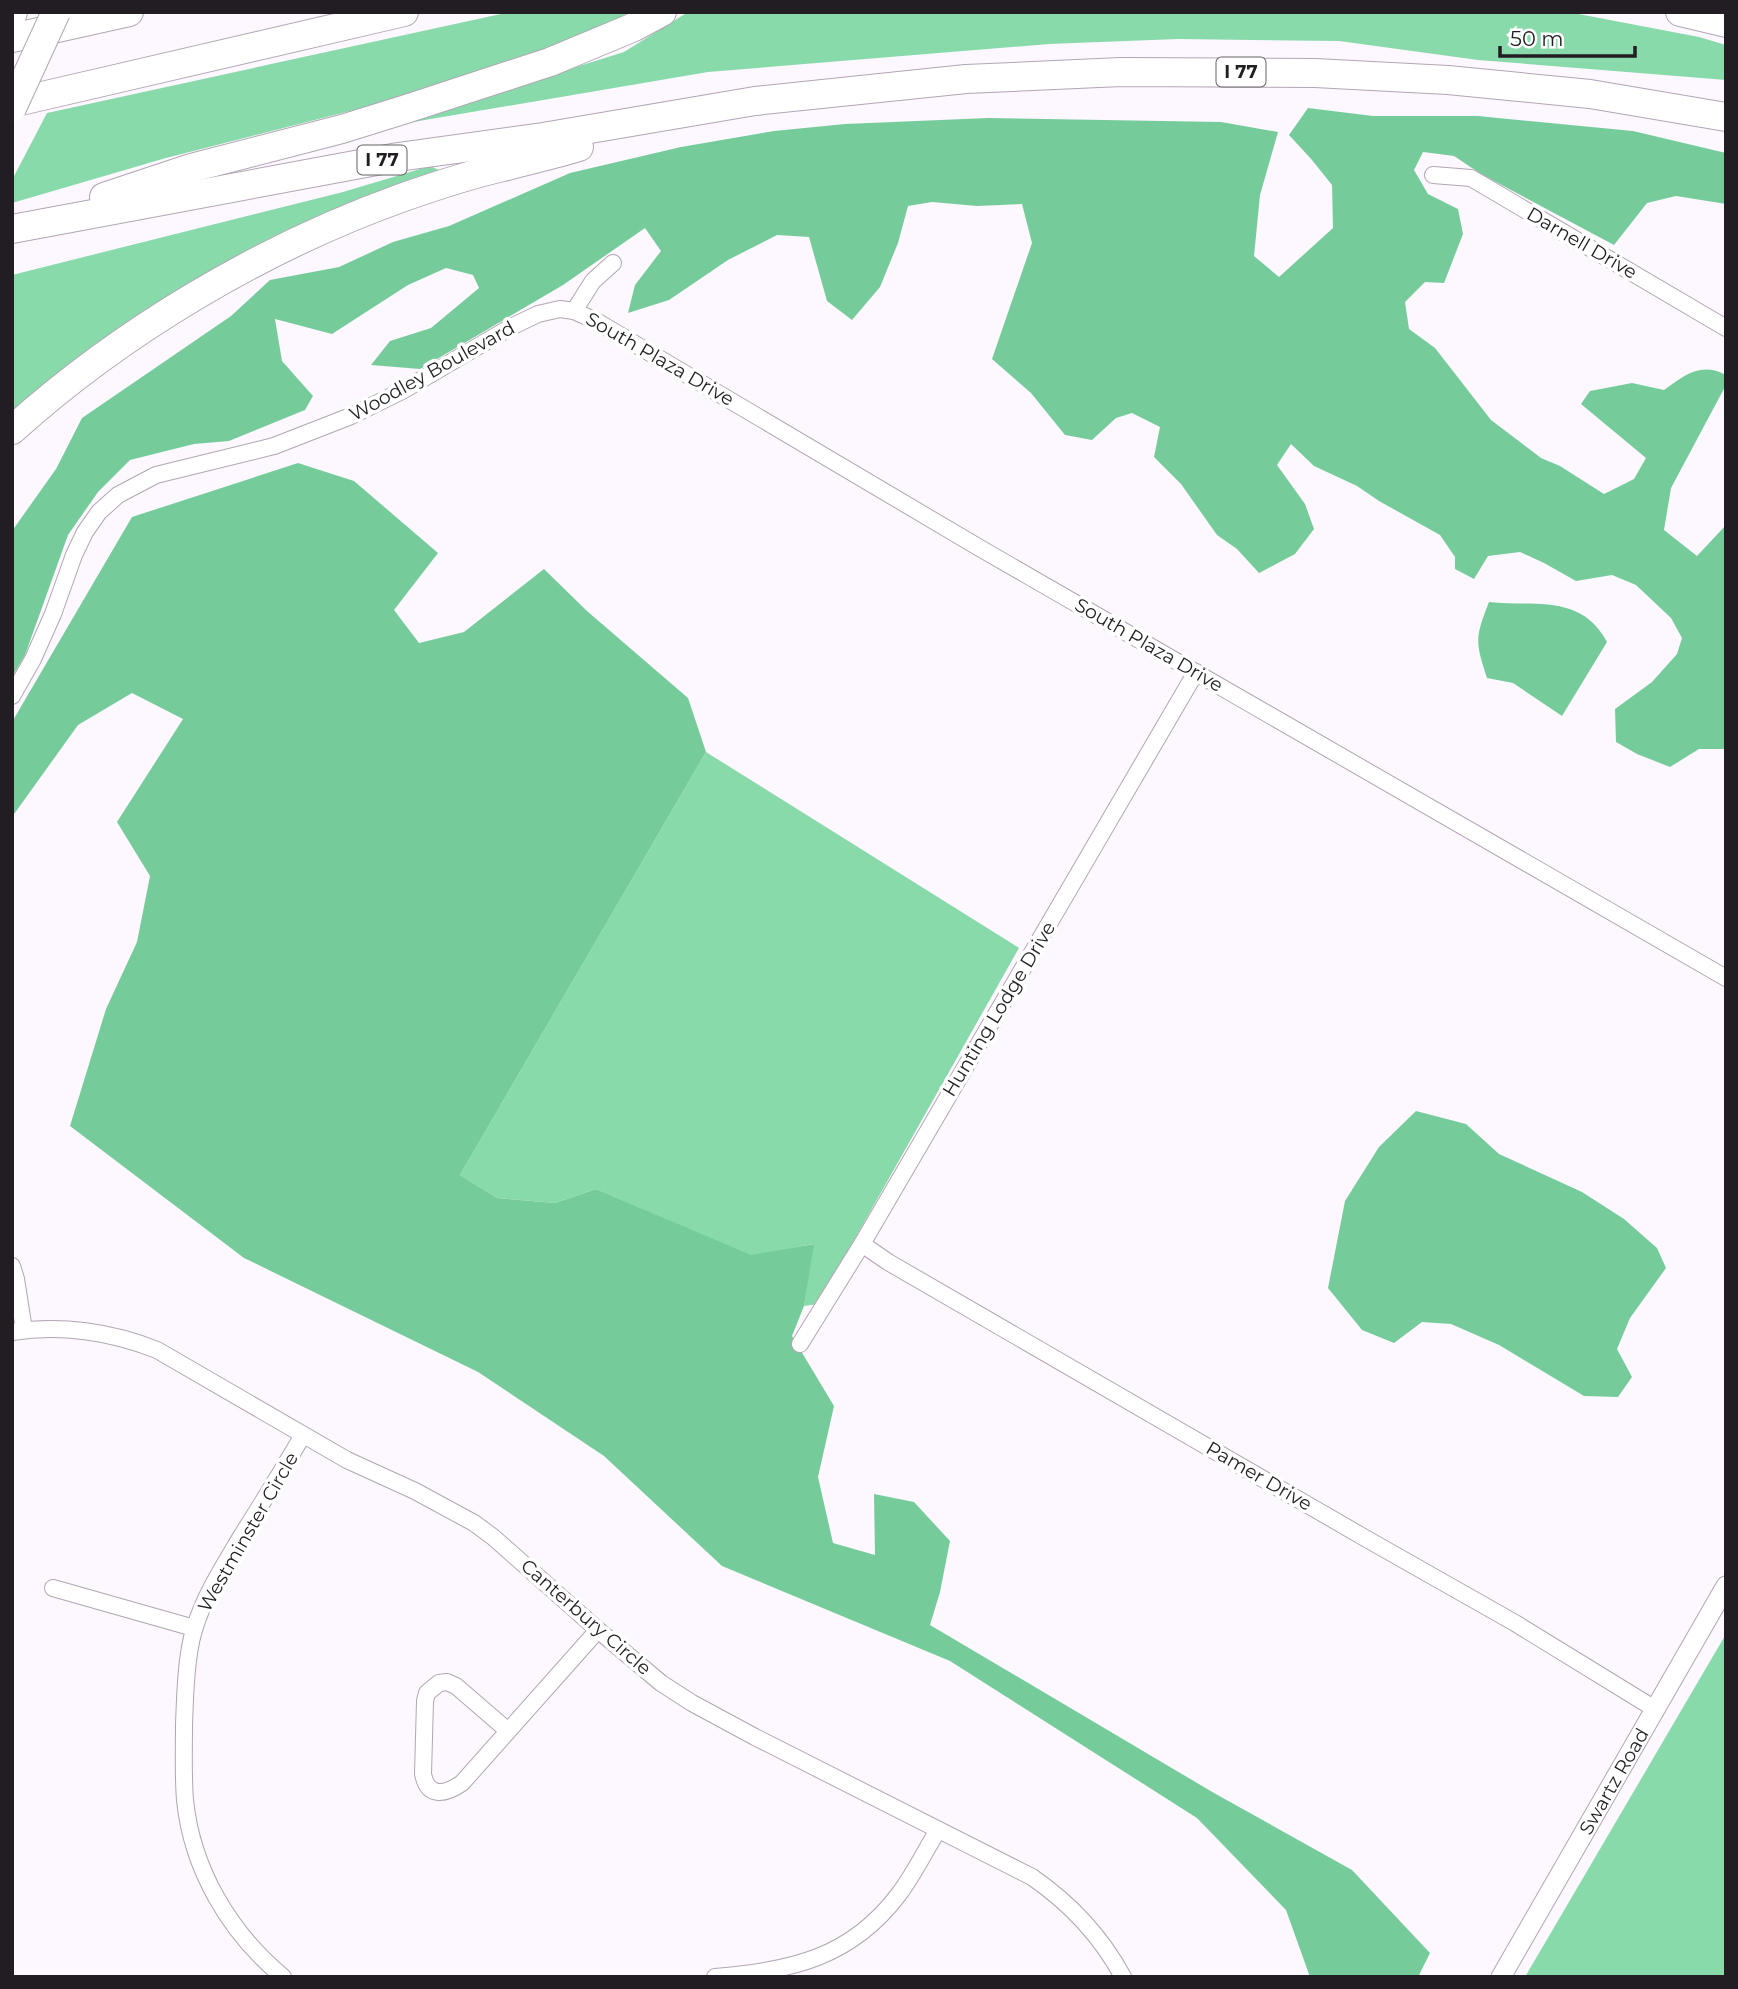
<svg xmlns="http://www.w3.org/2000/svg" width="1738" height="1989" viewBox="0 0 1738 1989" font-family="Montserrat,sans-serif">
	<rect width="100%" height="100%" fill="#fdf7ff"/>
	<g fill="#88daaa">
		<path d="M510,12h119l-26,16 -139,54 -298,76 -154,45v-23l35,-67z"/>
		<path d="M688,12h880l131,25 27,8v35l-248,-20 -139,-19 -161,-2 -129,5 -341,28 -324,55 240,-75z"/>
		<path d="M430,166l18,8 -193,82 -243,166v-147l331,-83z"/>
		<path d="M706,752l313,196 -201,356 -14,2 9,-62 -62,12 -155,-67 -41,14 -58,-5 -37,-23z"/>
		<path d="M1726,1634v343h-201z"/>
	</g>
	<g fill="#75cc9a">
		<path d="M1308,108l65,8h105l155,15 93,22v51l-50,-8 -29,7 -33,42 -133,-71 -27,-18 -31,-4 -9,18 14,24 30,15 5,25 -19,49 -19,-1 -20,20 4,27 26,19 56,72 50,38 19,8 44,28 30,-15 12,-21 -65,-54 9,-13 42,-8 32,7c19,-14 37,-29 62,-15v10l-55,103 -7,42 33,26 29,-31v224h-27l-29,18 -33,-13 -21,-12 -1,-33 37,-27 25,-28 5,-16 -11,-20 -35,-33 -24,-10 -36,6 -32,-18 -24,-11 -32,4 -14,23 -19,-10v-12l-15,-22 -61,-34 -22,-15 -43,-20 -23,-22 -14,21 28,39 9,25 -19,25 -36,19 -22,-24 -20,-14 -36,-51 -27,-27 6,-30 -28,-14 -16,5 -24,22 -27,-5 -34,-42 -39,-34 40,-116 -10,-39 -45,2 -45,-4 -24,4 -10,37 -18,44 -28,33 -25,-19 -18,-64 -32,-2 -49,25 -59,40 -41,13 7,-28 26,-34 -16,-23 -82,57 -143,84 -49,-4 19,-24 41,-13 48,-40 -6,-13 -27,-7 -38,17 -76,49 -57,-15 7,42 31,35 -8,14 -76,31 -35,3 -64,16 -32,32 -30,43 -43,120 -13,22v-146l44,-62 26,-51 149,-102 39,-36 69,-13 54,-25 56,-16 121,-53 111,-26 93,-16 71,-7 143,-6 233,4 57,10 -18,63 -6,61 25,21 54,-49 -1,-43 -20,-25 -23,-25z"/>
		<path d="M298,463l56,18 84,72 -44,57 25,33 45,-11 80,-63 43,42 101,87 18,54 -246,423 37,23 58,5 41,-14 155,66 63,-11 -10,62 -12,30 42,70 -16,71 15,66 42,12 -1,-61 40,8 36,39 -10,51 -10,33 284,168 138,77 78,83 -12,24h-108l-24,-67 -89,-92 -247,-157 -228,-95 -118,-110 -126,-84 -234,-114 -174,-132 36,-117 31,-67 13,-66 -33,-54 66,-103 -51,-26 -54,32 -66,92v-95l120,-205z"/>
		<path d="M1489,602c45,5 92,-9 118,40l-45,74 -49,-33 -26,-5c-12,-37 -12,-40 2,-76z"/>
		<path d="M1416,1111l50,13 33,30 83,38 42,27 33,29 9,20 -36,50 -13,31 15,28 -14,20 -34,-1 -85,-51 -48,-21 -29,-2 -28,21 -32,-13 -34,-42 17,-87 34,-54z"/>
	</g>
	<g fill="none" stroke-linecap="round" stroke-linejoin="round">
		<g stroke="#b2a5b5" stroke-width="18">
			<g id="minor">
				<path d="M1433,175l38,3 255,150"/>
				<path d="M574,311l19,-30 20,-18"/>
				<path d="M12,696l21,-37 20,-45 21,-59 11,-23 14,-20 19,-17 38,-20 118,-29 77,-30 51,-25 109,-64 27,-13 22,-5 14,2 22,10 382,226 748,431"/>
				<path d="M862,1244l26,18 477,276 150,85 140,86"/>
				<path d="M12,1266l4,13 8,51"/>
				<path d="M12,1332c48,-8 100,0 145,18l190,110 68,31 59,32 19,14 105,93 63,53 31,20 63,34 277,140c39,27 69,59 91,100"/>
				<path d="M800,1344l62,-100 334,-572"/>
				<path d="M53,1588l141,40"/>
				<path d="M507,1730l-51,-44 -9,-4 -8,1 -12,10 -2,8 -2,73c5,25 23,20 39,9l136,-153"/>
				<path d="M283,1977c-54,-45 -91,-108 -98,-177 -2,-25 -1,-50 -1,-75 1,-28 2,-69 10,-95 10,-34 30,-65 48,-95 21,-33 41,-66 61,-100"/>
				<path d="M715,1977c76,-7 135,-18 184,-83 15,-20 26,-43 39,-64"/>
			</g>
		</g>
		<g stroke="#b2a5b5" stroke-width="21">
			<g id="tertiary">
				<path id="s1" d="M1501,1977l225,-391"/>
			</g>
		</g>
		<g stroke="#b2a5b5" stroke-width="30">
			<g id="motorway">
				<path d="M1680,12l46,11"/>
				<path d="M12,15l1,-3"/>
				<path d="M12,38l117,-26"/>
				<path d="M12,103l392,-91"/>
				<path d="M104,197l87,-29 151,-39 61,-19 147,-48 84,-35 28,-15"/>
				<path d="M12,229l386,-72 145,-20 212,-36 211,-22 155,-7 194,1 133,7 142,14 136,23"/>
				<path d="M12,430c110,-99 250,-182 389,-232 34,-12 67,-23 102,-31 25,-7 51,-12 76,-20"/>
			</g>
		</g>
		<use href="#minor" stroke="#fff" stroke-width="16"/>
		<use href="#tertiary" stroke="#fff" stroke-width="19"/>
		<use href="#motorway" stroke="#fff" stroke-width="28"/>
		<g stroke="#b2a5b5" stroke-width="30" stroke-linecap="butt">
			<path id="motorway-bridge" d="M12,108l44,-96"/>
		</g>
		<use href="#motorway-bridge" stroke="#fff" stroke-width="28"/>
	</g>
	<g text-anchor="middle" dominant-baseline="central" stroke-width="7" stroke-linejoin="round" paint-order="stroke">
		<g fill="#fff" stroke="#646165" stroke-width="2">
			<rect x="1216.5" y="57.5" width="49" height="29" rx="5"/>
			<rect x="357.5" y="145.5" width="49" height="29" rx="5"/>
		</g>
		<g font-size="18" font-weight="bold" fill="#221d23">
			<text x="1241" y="72">I 77</text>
			<text x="382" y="160">I 77</text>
		</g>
		<g font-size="19" fill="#221d23" stroke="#fff">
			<text transform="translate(1582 243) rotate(30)">Darnell Drive</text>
			<text transform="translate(660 359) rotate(30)">South Plaza Drive</text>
			<text transform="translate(432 371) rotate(-29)">Woodley Boulevard</text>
			<text transform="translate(1149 645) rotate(30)">South Plaza Drive</text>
			<text transform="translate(999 1009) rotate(-59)">Hunting Lodge Drive</text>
			<text transform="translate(1259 1476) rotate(30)">Pamer Drive</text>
			<text transform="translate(248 1532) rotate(-60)">Westminster Circle</text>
			<text transform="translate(586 1617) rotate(41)">Canterbury Circle</text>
			<text stroke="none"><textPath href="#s1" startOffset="226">Swartz Road</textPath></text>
		</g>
	</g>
	<rect width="1738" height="1989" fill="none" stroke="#221d23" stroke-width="28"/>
	<path d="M1500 46v10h135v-10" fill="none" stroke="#221d23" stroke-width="3.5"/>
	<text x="1510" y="46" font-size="21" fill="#221d23" stroke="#ffffff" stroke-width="5" paint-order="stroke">50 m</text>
</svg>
